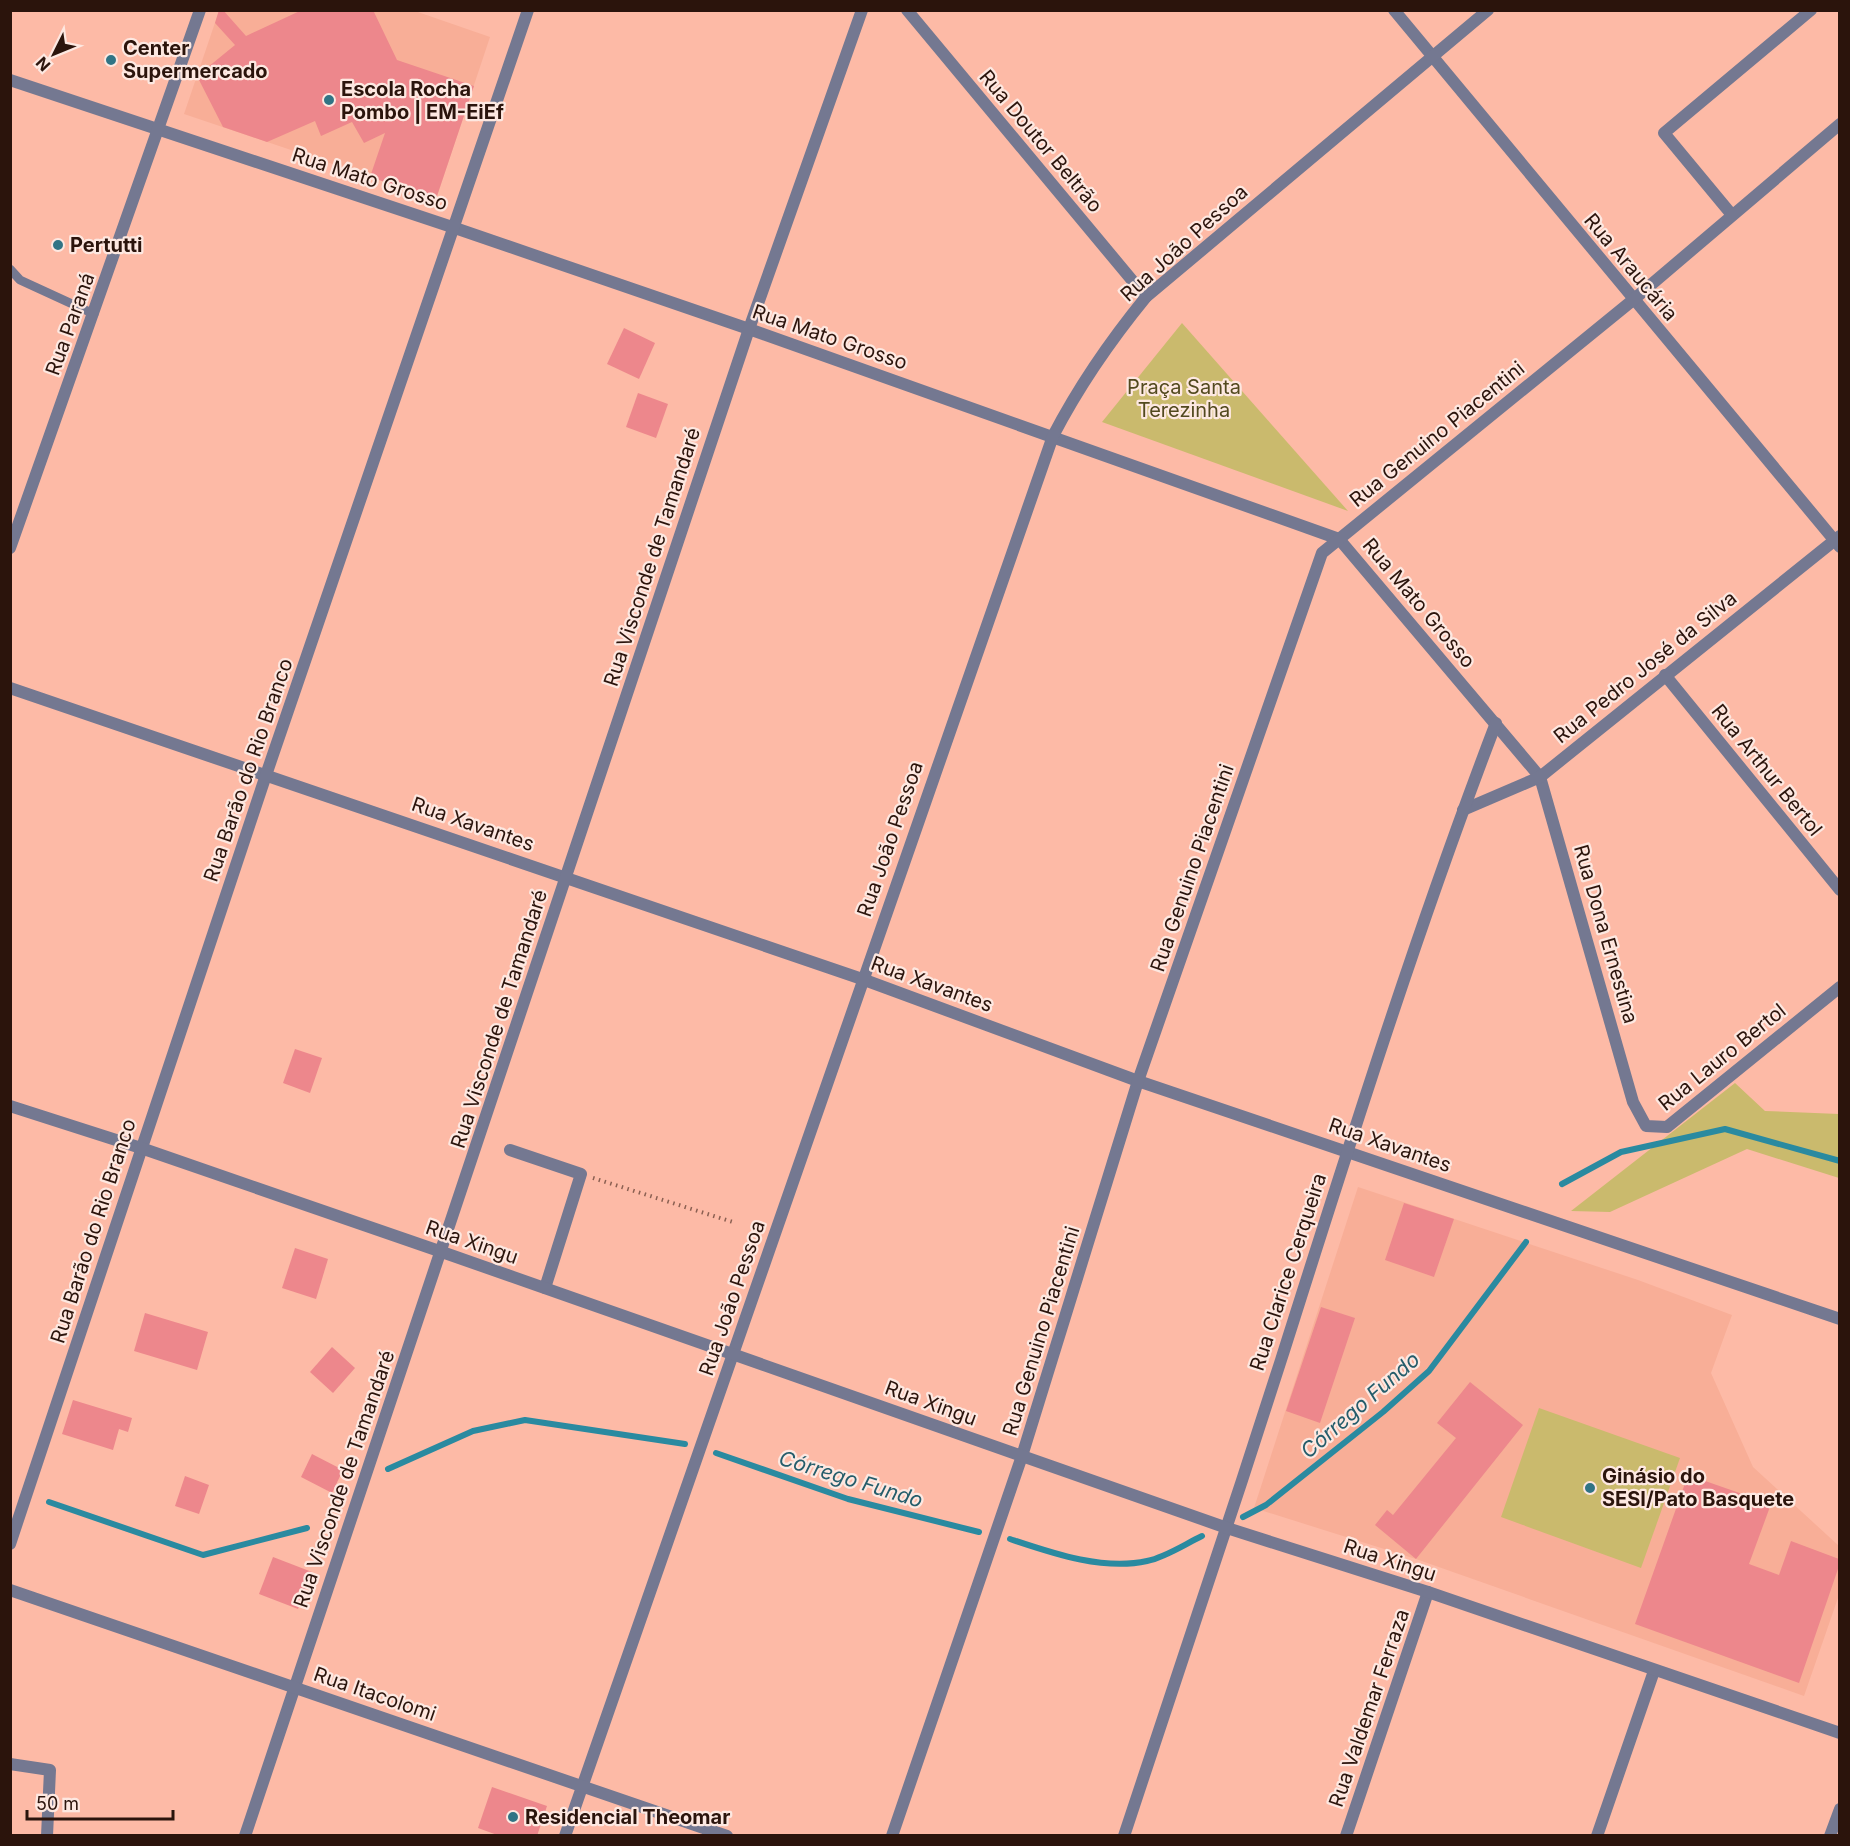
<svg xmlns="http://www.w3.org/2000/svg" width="1850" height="1846" viewBox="0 0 1850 1846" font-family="Inter,sans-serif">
	<rect width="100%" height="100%" fill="#fdbaa6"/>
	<g fill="#f8ae97">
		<path d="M219,11h196l75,26 -54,162 -252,-85z"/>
		<path d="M1358,1187l280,93 94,35 -21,58 42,94 86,79v49l-35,101 -388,-137 -162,-51z"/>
	</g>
	<g fill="#caba6d">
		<path d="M1182,323l166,188 -246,-89z"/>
		<path d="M1735,1083l30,28 74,3v64l-92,-29 -137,63 -39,-1z"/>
		<path d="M1539,1408l141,50 -39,110 -140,-51z"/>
	</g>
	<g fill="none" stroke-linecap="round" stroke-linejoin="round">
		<g stroke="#2a8aa0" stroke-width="6">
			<path d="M1562,1184l59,-32 104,-23 115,32"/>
			<path d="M716,1453l132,46 131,33"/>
			<path d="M388,1469l85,-38 52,-11 160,24"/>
			<path d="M49,1502l154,53 104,-27"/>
			<path d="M1243,1517l23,-12 117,-93 46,-41 97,-129"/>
			<path d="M1010,1539c42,14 93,32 137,22 19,-4 38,-17 55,-25"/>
		</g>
	</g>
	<g fill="#ed878c">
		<path d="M219,10h4l23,26 56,-26h71l24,50 77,26 -38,113 -66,-22 15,-44 -21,10 -12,-21 -31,14 -6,-15 -48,21 -44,-15 -26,-51 38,-31 -20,-22z"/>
		<path d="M624,328l31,15 -16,36 -32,-15z"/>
		<path d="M638,393l30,11 -12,34 -30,-11z"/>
		<path d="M295,1049l27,9 -12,35 -27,-10z"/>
		<path d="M1404,1203l50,16 -20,58 -49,-17z"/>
		<path d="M295,1248l33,11 -12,40 -34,-11z"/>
		<path d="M1321,1307l34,11 -35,105 -34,-12z"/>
		<path d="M145,1313l63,19 -11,38 -63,-19z"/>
		<path d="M332,1347l23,21 -22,25 -23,-21z"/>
		<path d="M1470,1382l53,43 -107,134 -41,-34 12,-15 6,5 63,-77 -19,-15z"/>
		<path d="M73,1400l59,18 -4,14 -9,-3 -6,21 -51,-16z"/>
		<path d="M312,1454l31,16 -11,23 -31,-16z"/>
		<path d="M1688,1475l83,29 -22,60 30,11 12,-34 48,18v7l-40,117 -164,-59z"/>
		<path d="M185,1476l24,9 -10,29 -24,-8z"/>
		<path d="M273,1557l39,15 -14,37 -39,-15z"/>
		<path d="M492,1787l55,19 -10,30h-37l-22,-8z"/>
	</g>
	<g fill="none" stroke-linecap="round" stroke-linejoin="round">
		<path stroke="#8b6052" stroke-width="4" stroke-dasharray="1.5 4.5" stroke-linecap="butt" d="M593,1178l143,45"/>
		<path stroke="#747891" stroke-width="9" d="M10,269l10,11 74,34"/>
		<g stroke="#747891" stroke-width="12">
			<path d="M907,10l239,287"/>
			<path d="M1394,10l446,537"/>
			<path d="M10,80l445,148 294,101 590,210 201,238 93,325 13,24 21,1 173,-140"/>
			<path d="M1732,215l-68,-82 147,-123"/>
			<path d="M1665,675l175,215"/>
			<path d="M10,688l852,291 276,102 702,238"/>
			<path d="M1463,810l77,-33 300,-241"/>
			<path d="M510,1150l71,24 -36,114"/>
			<path d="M10,1544l256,-769 262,-765"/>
			<path d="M10,1764l40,6 -3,66"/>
			<path d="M245,1836l504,-1507 113,-319"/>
			<path d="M565,1836l488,-1400c26,-50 57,-95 93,-139l342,-287"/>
			<path d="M892,1836l130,-380 116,-375 184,-528 311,-253 207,-176"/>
			<path d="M1124,1836c53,-159 106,-317 157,-476 68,-214 135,-428 215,-637"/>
			<path d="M1346,1836l82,-244"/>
			<path d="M1597,1836l57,-165"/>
			<path d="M1830,1836l10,-27"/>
		</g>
		<g stroke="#747891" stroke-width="12">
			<path d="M10,548l190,-538"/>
			<path d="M10,1106l131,42 301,104 785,276 201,64 412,141"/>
			<path d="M10,1590l717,246"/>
		</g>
	</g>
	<g fill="#317485" stroke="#fde8e1" stroke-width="2">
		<circle cx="111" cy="60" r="6"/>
		<circle cx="329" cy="100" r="6"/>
		<circle cx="58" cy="245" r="6"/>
		<circle cx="1590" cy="1488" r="6"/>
		<circle cx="513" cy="1817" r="6"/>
	</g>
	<g text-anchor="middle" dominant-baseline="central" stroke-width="4.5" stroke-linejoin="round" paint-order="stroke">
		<g font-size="20" font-weight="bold" fill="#2b140c" stroke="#fde8e1" text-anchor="start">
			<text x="123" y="48">Center<tspan x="123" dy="23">Supermercado</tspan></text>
			<text x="341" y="89">Escola Rocha<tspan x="341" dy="23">Pombo | EM-EiEf</tspan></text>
			<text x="70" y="245">Pertutti</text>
			<text x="1602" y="1476">Ginásio do<tspan x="1602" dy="23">SESI/Pato Basquete</tspan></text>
			<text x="525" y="1817">Residencial Theomar</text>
		</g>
		<g font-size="20" fill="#2b140c" stroke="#fde8e1">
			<text transform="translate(1041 141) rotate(50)">Rua Doutor Beltrão</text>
			<text transform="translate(370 179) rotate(18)">Rua Mato Grosso</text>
			<text transform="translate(1184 243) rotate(-42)">Rua João Pessoa</text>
			<text transform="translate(1631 267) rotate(50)">Rua Araucária</text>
			<text transform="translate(70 324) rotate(-70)">Rua Paraná</text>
			<text transform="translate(830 337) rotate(19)">Rua Mato Grosso</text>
			<text transform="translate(1437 434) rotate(-39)">Rua Genuino Piacentini</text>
			<text transform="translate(652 557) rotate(-72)">Rua Visconde de Tamandaré</text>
			<text transform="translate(1419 603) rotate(50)">Rua Mato Grosso</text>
			<text transform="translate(1645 667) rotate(-39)">Rua Pedro José da Silva</text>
			<text transform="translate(248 770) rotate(-71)">Rua Barão do Rio Branco</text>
			<text transform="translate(1767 770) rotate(51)">Rua Arthur Bertol</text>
			<text transform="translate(473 824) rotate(19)">Rua Xavantes</text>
			<text transform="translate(890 839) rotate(-71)">Rua João Pessoa</text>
			<text transform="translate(1192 868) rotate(-71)">Rua Genuino Piacentini</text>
			<text transform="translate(1606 934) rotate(74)">Rua Dona Ernestina</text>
			<text transform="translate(932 984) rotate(20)">Rua Xavantes</text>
			<text transform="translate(499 1019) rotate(-72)">Rua Visconde de Tamandaré</text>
			<text transform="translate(1722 1057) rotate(-39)">Rua Lauro Bertol</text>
			<text transform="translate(1390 1145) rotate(19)">Rua Xavantes</text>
			<text transform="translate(93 1231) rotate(-72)">Rua Barão do Rio Branco</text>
			<text transform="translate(472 1242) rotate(19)">Rua Xingu</text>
			<text transform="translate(1288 1272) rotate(-72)">Rua Clarice Cerqueira</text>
			<text transform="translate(732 1298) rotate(-71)">Rua João Pessoa</text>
			<text transform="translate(1041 1331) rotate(-73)">Rua Genuino Piacentini</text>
			<text transform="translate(931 1403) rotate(20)">Rua Xingu</text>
			<text transform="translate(344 1479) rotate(-71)">Rua Visconde de Tamandaré</text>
			<text transform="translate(1390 1560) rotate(18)">Rua Xingu</text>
			<text transform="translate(375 1694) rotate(19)">Rua Itacolomi</text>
			<text transform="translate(1369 1708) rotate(-71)">Rua Valdemar Ferraza</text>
		</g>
		<g font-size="20" fill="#52491e" stroke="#fde8e1">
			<text x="1184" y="387">Praça Santa<tspan x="1184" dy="23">Terezinha</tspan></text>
		</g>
		<g font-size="21" font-style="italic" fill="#255d6b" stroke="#fde8e1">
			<text transform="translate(1360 1405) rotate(-41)">Córrego Fundo</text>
			<text transform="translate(851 1479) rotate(17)">Córrego Fundo</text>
		</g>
	</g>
	<rect width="1850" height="1846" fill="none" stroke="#2b140c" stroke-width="24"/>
	<g transform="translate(54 54) rotate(227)" stroke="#fde8e1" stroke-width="4.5" paint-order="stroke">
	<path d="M0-4.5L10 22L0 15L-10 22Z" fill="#2b140c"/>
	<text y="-9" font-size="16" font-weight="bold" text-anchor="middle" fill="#2b140c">N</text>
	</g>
	<path d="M27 1810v9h146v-9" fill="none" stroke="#2b140c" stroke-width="3"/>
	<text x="36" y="1810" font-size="18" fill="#2b140c" stroke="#fde8e1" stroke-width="4.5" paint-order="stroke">50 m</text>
</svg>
